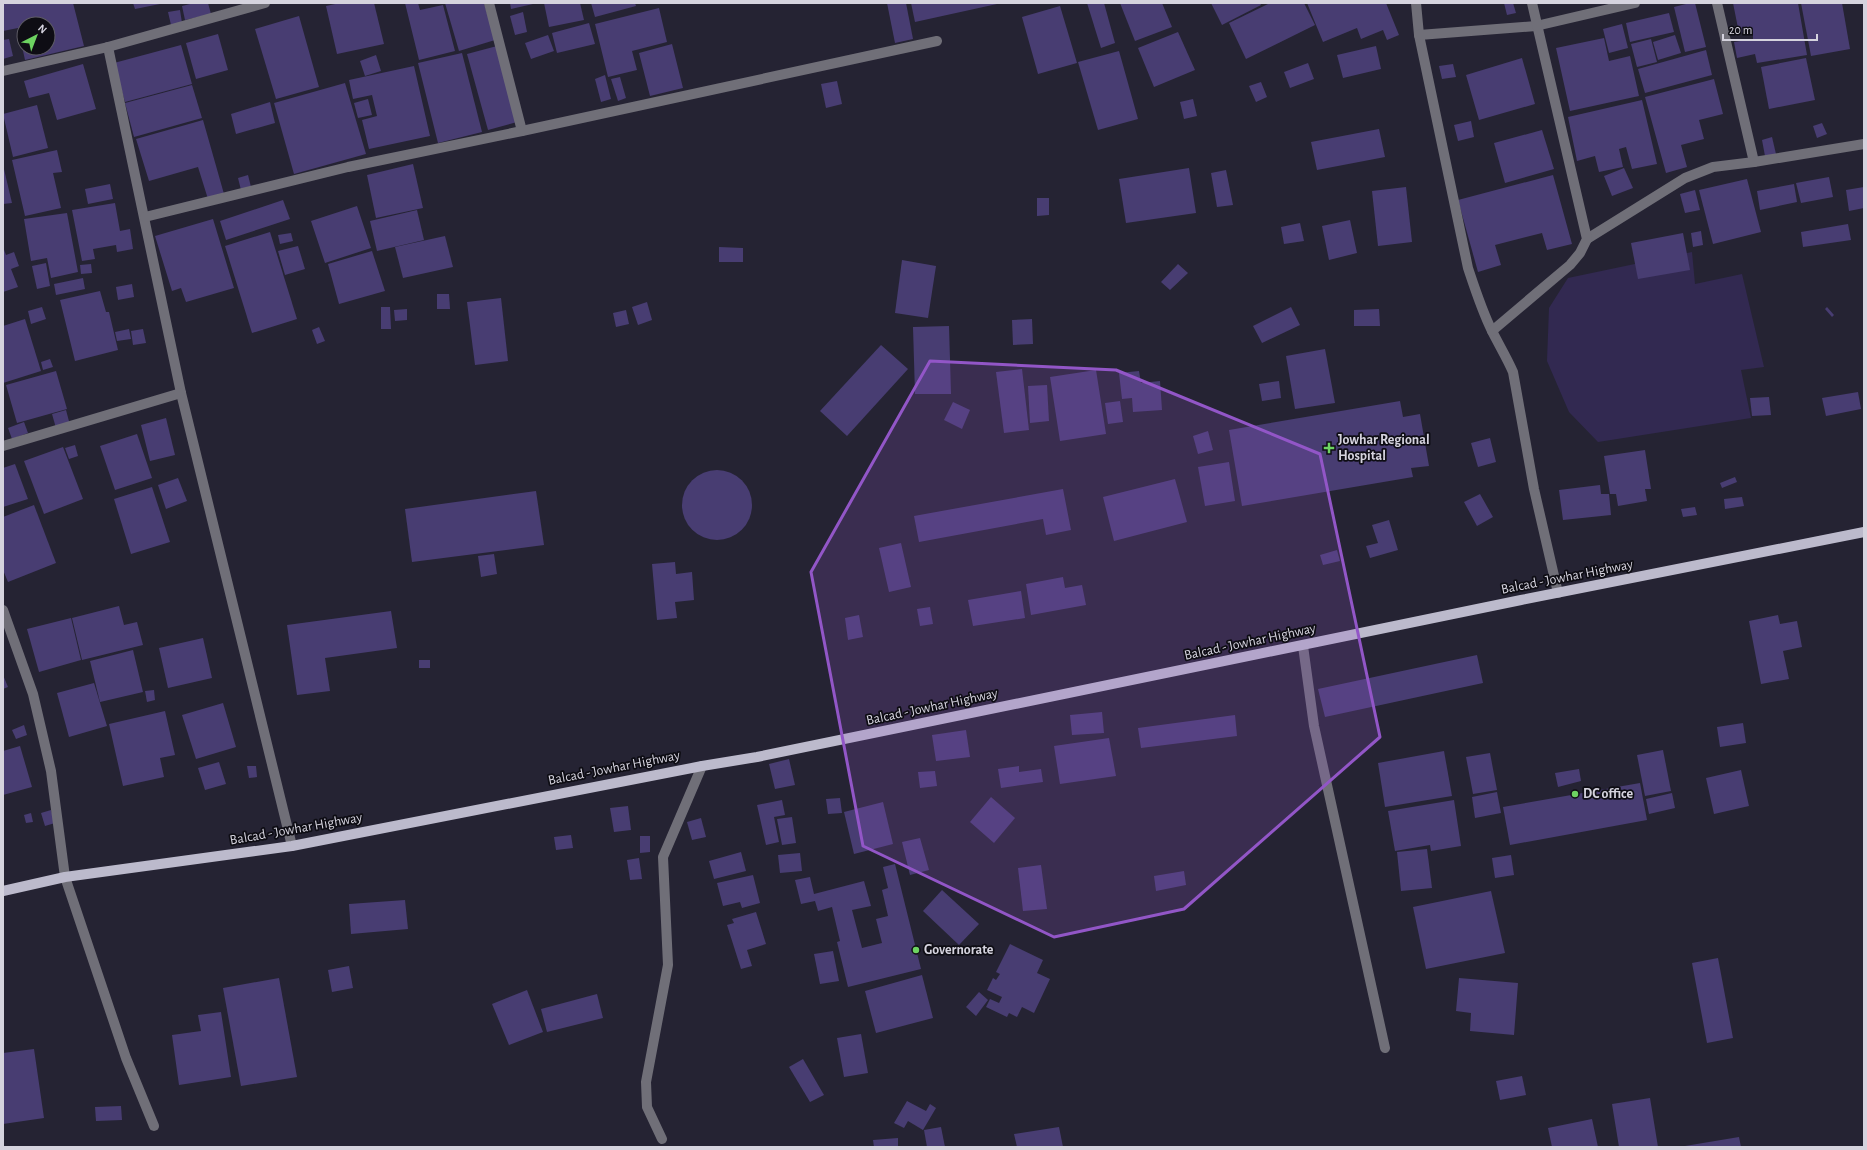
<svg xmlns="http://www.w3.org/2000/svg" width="1867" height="1150" viewBox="0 0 1867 1150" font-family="'Alegreya Sans',sans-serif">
	<rect width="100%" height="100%" fill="#252333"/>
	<path fill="#322951" d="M1692,252l3,32 47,-10 22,93 -23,3 10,48 -153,24 -29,-30 -22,-51 2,-53 19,-30z"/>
	<g fill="#483d72" fill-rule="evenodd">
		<path d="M3,3h70l11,43 -59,14 -7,-32 -15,3zM24,24h24v24h-24z"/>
		<path d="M133,3h27v1l-25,5z"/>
		<path d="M194,3h14l3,11 -26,6 -3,-14z"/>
		<path d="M340,3h34l10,41 -47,10 -11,-48z"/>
		<path d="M405,3h13l2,7 23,-5 12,46 -36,9z"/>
		<path d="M445,3h39l11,37 -36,11z"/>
		<path d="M510,3h23v1l-22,5z"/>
		<path d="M544,3h36l4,17 -35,7z"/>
		<path d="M591,3h44l1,3 -41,11z"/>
		<path d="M887,3h19l7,36 -18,4z"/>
		<path d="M911,3h86v1l-82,18z"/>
		<path d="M1087,3h17l11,40 -14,5z"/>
		<path d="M1120,3h42l10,24 -37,14z"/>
		<path d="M1211,3h49l1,2 -39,20z"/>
		<path d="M1270,3h34l11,22 -69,34 -17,-36z"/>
		<path d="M1307,3h79l13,32 -12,5 -4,-10 -22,9 -4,-11 -34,14z"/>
		<path d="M1504,3h9l3,10 -9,2z"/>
		<path d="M1690,3h5l11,44 -21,5 -11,-45z"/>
		<path d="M1733,3h65l9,52 -50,8 -2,-9 -18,4 -3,-16 19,-3v-8l-14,2z"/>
		<path d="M1801,3h41l8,46 -39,7z"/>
		<path d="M1060,6l17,57 -39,11 -16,-57z"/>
		<path d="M659,8l8,34 -35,9 5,19 -29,7 -13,-53z"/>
		<path d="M180,10l2,13 -11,2 -3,-13z"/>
		<path d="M523,12l4,20 -12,3 -5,-19z"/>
		<path d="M1669,13l5,19 -44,10 -4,-19z"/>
		<path d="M299,16l20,71 -43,12 -21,-70z"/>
		<path d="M589,23l6,21 -38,9 -5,-20z"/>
		<path d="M1622,24l6,24 -19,5 -6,-24z"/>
		<path d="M1178,32l17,38 -41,17 -16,-39z"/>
		<path d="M218,34l10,36 -32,9 -10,-36z"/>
		<path d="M548,35l6,16 -23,8 -6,-16z"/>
		<path d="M1675,35l6,18 -23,7 -5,-18z"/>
		<path d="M1604,38l5,23 21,-5 9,40 -69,15 -14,-63z"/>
		<path d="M9,39l4,17 -10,3v-19z"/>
		<path d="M1651,39l6,23 -20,5 -6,-23z"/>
		<path d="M672,44l11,44 -33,8 -11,-43z"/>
		<path d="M181,45l11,39 -67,18 -11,-39z"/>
		<path d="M497,46l20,76 -29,8 -21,-76z"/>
		<path d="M1376,46l5,23 -38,9 -6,-23z"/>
		<path d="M1706,50l6,25 -67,18 -7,-24z"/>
		<path d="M1119,51l19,68 -40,11 -20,-68z"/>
		<path d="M462,53l20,79 -44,11 -20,-80z"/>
		<path d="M376,55l5,16 -16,5 -5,-15z"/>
		<path d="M1522,58l13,46 -56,16 -13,-45z"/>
		<path d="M1806,58l9,42 -46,9 -8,-42z"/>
		<path d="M1308,63l6,16 -24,9 -6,-16z"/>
		<path d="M83,64l13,45 -39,11 -8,-27 -20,5 -5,-17z"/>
		<path d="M1453,64l3,13 -14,2 -3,-13z"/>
		<path d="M414,66l16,70 -61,13 -7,-29 15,-4 -5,-21 -19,4 -4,-19z"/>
		<path d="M605,75l6,24 -10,3 -6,-23z"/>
		<path d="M620,77l6,21 -8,3 -7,-22z"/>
		<path d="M1714,79l9,35 -24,6 5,19 -23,6 6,22 -21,6 -21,-76z"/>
		<path d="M837,81l5,23 -16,4 -5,-24z"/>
		<path d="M1261,82l6,15 -11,5 -7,-16z"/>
		<path d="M345,83l21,71 -72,20 -20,-71z"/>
		<path d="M192,85l10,33 -68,19 -9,-34z"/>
		<path d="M368,99l4,16 -14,3 -4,-15z"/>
		<path d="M1193,99l4,17 -13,3 -4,-17z"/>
		<path d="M1642,100l15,64 -25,5 -6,-22 -7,2 4,18 -24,5 -4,-16 -18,5 -9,-44z"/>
		<path d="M270,102l5,21 -39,11 -5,-20z"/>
		<path d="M37,105l11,43 -35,9 -10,-43z"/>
		<path d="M203,120l21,74 -16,5 -10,-32 -49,14 -13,-42z"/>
		<path d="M1471,121l3,16 -16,4 -4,-16z"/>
		<path d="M1822,123l5,11 -10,4 -4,-12z"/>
		<path d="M1379,129l6,28 -68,13 -6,-28z"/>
		<path d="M1542,130l12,39 -49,14 -11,-40z"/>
		<path d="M1772,137l4,17 -11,2 -3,-16z"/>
		<path d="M57,150l5,22 -9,1 8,35 -36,8 -13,-56z"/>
		<path d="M413,164l10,44 -47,10 -9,-43z"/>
		<path d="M3,165l9,38 -9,1z"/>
		<path d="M1189,168l7,45 -70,10 -7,-44z"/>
		<path d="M1624,168l9,20 -21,8 -8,-20z"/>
		<path d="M1226,170l7,35 -16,2 -6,-34z"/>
		<path d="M248,175l3,12 -10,3 -3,-12z"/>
		<path d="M1553,175l19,69 -25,6 -5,-17 -47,12 6,20 -23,7 -20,-72z"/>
		<path d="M1829,177l4,20 -32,6 -5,-20z"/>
		<path d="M1747,179l14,53 -48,12 -14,-54z"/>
		<path d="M110,184l3,15 -25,5 -3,-15z"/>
		<path d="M1794,184l3,18 -37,8 -3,-19z"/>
		<path d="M1406,187l6,55 -34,4 -6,-55z"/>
		<path d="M1864,187v21l-15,3 -3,-21z"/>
		<path d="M1695,190l5,20 -15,3 -5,-19z"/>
		<path d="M1037,198h12v17l-12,1z"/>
		<path d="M283,200l7,19 -64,21 -6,-19z"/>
		<path d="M115,203l5,28 10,-2 3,20 -16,3 -1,-7 -23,4 2,10 -13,2 -10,-51z"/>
		<path d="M357,206l14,42 -46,15 -14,-42z"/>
		<path d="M417,210l7,30 -47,11 -7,-30z"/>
		<path d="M67,213l11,59 -27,6 -4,-20 -16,3 -7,-42z"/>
		<path d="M213,219l21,69 -48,14 -5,-14 -9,3 -17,-55z"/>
		<path d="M1350,220l7,33 -28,7 -7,-34z"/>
		<path d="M1300,223l4,18 -20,3 -3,-17z"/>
		<path d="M1848,224l3,16 -48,7 -2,-15z"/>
		<path d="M1701,231l2,14 -10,2 -2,-14z"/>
		<path d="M270,232l27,87 -45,14 -27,-87z"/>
		<path d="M291,233l2,8 -13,3 -2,-9z"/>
		<path d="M1683,233l7,37 -52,9 -7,-36z"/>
		<path d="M445,236l8,31 -50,11 -8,-31z"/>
		<path d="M298,246l7,23 -20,6 -7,-24z"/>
		<path d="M3,247l3,8 8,-3 5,14 -8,3 7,18 -15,5z"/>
		<path d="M719,247l24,1v14h-24z"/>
		<path d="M372,251l13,40 -46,13 -11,-40z"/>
		<path d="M902,260l34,6 -8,52 -33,-5z"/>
		<path d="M46,263l4,23 -13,3 -5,-23z"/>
		<path d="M91,264l1,9 -11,1 -1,-9z"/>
		<path d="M1178,264l10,9 -18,17 -9,-8z"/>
		<path d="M83,278l2,11 -29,6 -2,-11z"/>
		<path d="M132,284l2,13 -16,3 -2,-13z"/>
		<path d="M100,291l6,21h3l9,38 -43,11 -15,-61z"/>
		<path d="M437,294h12l1,15h-13z"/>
		<path d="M501,298l7,63 -33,4 -8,-63z"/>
		<path d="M647,302l5,18 -14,5 -6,-18z"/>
		<path d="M42,307l4,12 -15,5 -3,-13z"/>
		<path d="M381,307h9l1,22h-10z"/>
		<path d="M1291,307l9,18 -38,18 -9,-17z"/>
		<path d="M1827,307l7,8 -2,2 -7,-8z"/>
		<path d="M407,309v11l-12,1 -1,-11z"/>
		<path d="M1379,309l1,17h-26v-16z"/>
		<path d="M626,310l3,14 -13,3 -3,-14z"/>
		<path d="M25,319l16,52 -38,12v-57z"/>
		<path d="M1032,319l1,25 -20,1 -1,-25z"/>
		<path d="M949,326l2,68h-36l-2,-67z"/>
		<path d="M319,327l6,14 -8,3 -5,-14z"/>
		<path d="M129,329l2,10 -14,2 -2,-9z"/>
		<path d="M143,329l3,14 -13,2 -2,-14z"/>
		<path d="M881,345l27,24 -61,67 -27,-25z"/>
		<path d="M1325,349l10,54 -40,6 -9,-53z"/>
		<path d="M50,359l3,8 -10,3 -2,-8z"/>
		<path d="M1022,369l7,61 -25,3 -8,-61z"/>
		<path d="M1096,370l10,64 -46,7 -10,-64z"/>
		<path d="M56,371l11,38 -50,14 -11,-38z"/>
		<path d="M1139,371l2,12 19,-2 2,29 -29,2 -1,-14 -10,1 -3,-26z"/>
		<path d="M1279,381l2,17 -19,3 -3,-17z"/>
		<path d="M1047,385l2,36 -19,2 -2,-37z"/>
		<path d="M1858,392l3,17 -35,7 -4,-18z"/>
		<path d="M1769,397l2,18 -19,1 -2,-18z"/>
		<path d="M1120,401l3,21 -15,2 -3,-21z"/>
		<path d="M1400,401l3,16 17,-3 9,52 -18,2 2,9 -171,29 -13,-76z"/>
		<path d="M953,402l17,8 -8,19 -18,-9z"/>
		<path d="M66,410l4,15 -14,3 -4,-14z"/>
		<path d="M166,418l9,37 -25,6 -9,-36z"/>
		<path d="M24,422l4,11 -16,6 -4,-11z"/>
		<path d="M1208,431l5,19 -15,4 -5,-18z"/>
		<path d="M137,434l15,44 -37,12 -15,-44z"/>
		<path d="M1490,438l6,24 -18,5 -7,-24z"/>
		<path d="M75,445l3,11 -9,3 -4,-11z"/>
		<path d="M63,447l20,52 -39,15 -20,-53z"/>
		<path d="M1645,450l6,39h-6l2,12 -29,5 -2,-12h-6l-6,-38z"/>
		<path d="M1229,462l6,39 -30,5 -7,-39z"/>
		<path d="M15,464l13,35 -25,8v-39z"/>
		<circle cx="717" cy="505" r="35"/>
		<path d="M1735,477l2,5 -15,6 -2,-5z"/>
		<path d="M178,478l9,23 -21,8 -8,-24z"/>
		<path d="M1175,479l12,43 -73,19 -11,-44z"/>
		<path d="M1600,485l1,9h8l2,21 -48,5 -4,-30z"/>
		<path d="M152,487l18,55 -39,12 -17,-55z"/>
		<path d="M1063,489l8,41 -25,5 -3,-16 -124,23 -5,-26z"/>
		<path d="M536,491l8,54 -132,17 -7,-53z"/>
		<path d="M1480,494l13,23 -16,9 -13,-24z"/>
		<path d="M1742,497l2,9 -19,3 -1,-10z"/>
		<path d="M34,505l22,58 -48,19 -5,-12v-53z"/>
		<path d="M1695,507l2,8 -14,2 -2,-8z"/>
		<path d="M1389,520l9,30 -28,8 -4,-12 12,-3 -6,-18z"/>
		<path d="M901,543l10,44 -22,5 -10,-44z"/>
		<path d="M1337,550l3,11 -17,4 -3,-10z"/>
		<path d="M494,554l3,20 -16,3 -3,-21z"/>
		<path d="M675,562l1,12 16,-2 2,28 -19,2 2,16 -20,2 -5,-56z"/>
		<path d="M1063,577l2,11 17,-3 4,20 -55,10 -5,-31z"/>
		<path d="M1021,591l4,27 -52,8 -5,-26z"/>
		<path d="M119,606l5,19 13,-3 6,23 -61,15 -10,-42z"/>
		<path d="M930,607l3,17 -13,2 -3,-17z"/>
		<path d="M391,611l6,37 -72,10 5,33 -33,4 -10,-70z"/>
		<path d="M859,615l4,22 -15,3 -3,-22z"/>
		<path d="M1778,615l2,9 17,-3 5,26 -19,4 6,28 -28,5 -12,-63z"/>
		<path d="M71,618l10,42 -42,12 -12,-43z"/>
		<path d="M203,638l9,40 -44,10 -9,-40z"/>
		<path d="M133,650l10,42 -43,10 -10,-41z"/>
		<path d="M1477,655l6,28 -158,34 -7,-28z"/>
		<rect x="419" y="660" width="11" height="8"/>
		<path d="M3,675l5,12 -5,2z"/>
		<path d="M94,683l13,43 -38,11 -12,-44z"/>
		<path d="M154,690l1,10 -8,2 -2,-11z"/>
		<path d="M223,703l13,44 -40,12 -14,-44z"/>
		<path d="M165,711l10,44 -15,3 4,19 -41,9 -14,-62z"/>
		<path d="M1102,712l2,21 -32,2 -2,-20z"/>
		<path d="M1235,715l2,21 -96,12 -3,-20z"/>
		<path d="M1743,723l3,20 -26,4 -3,-20z"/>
		<path d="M24,725l3,10 -11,4 -4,-9z"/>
		<path d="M966,730l4,27 -34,4 -4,-26z"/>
		<path d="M1109,738l7,38 -56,8 -6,-38z"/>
		<path d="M20,746l12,41 -29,8v-44z"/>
		<path d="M1663,750l8,41 -26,5 -8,-41z"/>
		<path d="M1444,751l8,45 -67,11 -7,-44z"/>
		<path d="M1490,753l7,37 -24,4 -7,-37z"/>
		<path d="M789,759l6,26 -20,4 -6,-25z"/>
		<path d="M219,762l7,22 -21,6 -7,-22z"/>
		<path d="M247,766h9l1,11 -8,1z"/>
		<path d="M1019,766v6l22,-3 2,13 -42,6 -3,-19z"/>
		<path d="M1579,769l2,12 -23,6 -3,-14z"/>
		<path d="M1741,770l8,36 -35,8 -8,-36z"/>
		<path d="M935,771l2,15 -17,2 -2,-16z"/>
		<path d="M1640,783l7,37 -137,25 -7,-38z"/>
		<path d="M1497,792l4,21 -26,5 -3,-21z"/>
		<path d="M1672,793l3,15 -26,6 -3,-15z"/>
		<path d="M991,797l24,21 -21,25 -24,-21z"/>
		<path d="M840,798l2,15 -14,1 -2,-15z"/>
		<path d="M782,800l3,15 -11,2 5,25 -13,3 -9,-40z"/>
		<path d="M1454,800l7,46 -30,5 -1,-6 -35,6 -7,-40z"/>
		<path d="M883,802l10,42 -39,10 -10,-42z"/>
		<path d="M628,806l3,24 -17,2 -4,-24z"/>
		<path d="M51,810l4,13 -10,3 -4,-13z"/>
		<path d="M31,813l2,9 -7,1 -2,-8z"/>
		<path d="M792,817l4,26 -14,2 -5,-26z"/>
		<path d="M701,818l5,19 -14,3 -5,-18z"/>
		<path d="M571,835l2,13 -17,2 -2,-13z"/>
		<path d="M640,836h10v16l-10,1z"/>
		<path d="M920,838l9,32 -19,5 -8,-33z"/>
		<path d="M1427,849l5,39 -31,3 -4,-39z"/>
		<path d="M741,852l5,19 -32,8 -5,-18z"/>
		<path d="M800,853l2,18 -22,2 -2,-18z"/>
		<path d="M1511,855l3,20 -19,3 -3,-20z"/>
		<path d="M639,858l3,21 -12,1 -3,-20z"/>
		<path d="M895,864l26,105 -73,18 -11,-45 3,-1 -8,-34 -14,4 -3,-10 -14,3 -6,-24 15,-3 4,17 50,-13 7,25 -19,4 10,38 20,-5 -6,-24 12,-3 -6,-26 6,-2 -5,-21z"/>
		<path d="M1041,865l6,44 -24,2 -5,-43z"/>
		<path d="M1184,871l2,14 -30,6 -2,-15z"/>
		<path d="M753,875l7,28 -18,5 -2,-6 -17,4 -6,-23z"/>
		<path d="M942,890l37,34 -20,21 -36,-34z"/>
		<path d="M1491,891l14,62 -79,16 -13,-62z"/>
		<path d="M405,900l3,29 -57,5 -2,-30z"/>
		<path d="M756,912l10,32 -19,6 5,16 -11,3 -14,-44 7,-2 -2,-4z"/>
		<path d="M1010,944l33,16 -6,13 13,6 -16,34 -12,-6 -5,10 -8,-4 -2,4 -21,-10 4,-8 9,4 3,-6 -15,-7 6,-12 3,2 4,-6 -4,-2z"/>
		<path d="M833,951l6,30 -19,3 -6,-30z"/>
		<path d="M1718,958l15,80 -26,5 -15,-80z"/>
		<path d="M349,966l4,22 -21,4 -4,-22z"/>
		<path d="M922,975l11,43 -57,15 -11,-42z"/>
		<path d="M279,978l18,99 -56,9 -18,-98z"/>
		<path d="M1459,978l59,5 -4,52 -44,-4 1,-18 -15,-2z"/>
		<path d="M527,990l16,42 -34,13 -17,-41z"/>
		<path d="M979,992l9,8 -12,16 -10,-9z"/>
		<path d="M597,994l6,24 -56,14 -6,-23z"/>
		<path d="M221,1012l10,65 -52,8 -7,-50 29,-4 -3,-16z"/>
		<path d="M861,1034l7,39 -24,4 -7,-39z"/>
		<path d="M34,1049l10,69 -41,6v-52h1l-1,-19z"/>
		<path d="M803,1059l21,36 -14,7 -21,-35z"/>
		<path d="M1522,1076l4,19 -26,5 -4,-19z"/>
		<path d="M1650,1098l8,49h-39l-7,-43z"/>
		<path d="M907,1101l19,10 4,-7 6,4 -13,22 -15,-9 -4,7 -10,-5z"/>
		<path d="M121,1106l1,14 -26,1 -1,-14z"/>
		<path d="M1592,1119l6,28h-46l-4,-19z"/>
		<path d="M941,1127l4,20h-18l-3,-17z"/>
		<path d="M1059,1127l4,20h-46l-3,-13z"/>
		<path d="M1739,1137l2,10h-56v-1z"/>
		<path d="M898,1138v9h-24l-1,-7z"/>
	</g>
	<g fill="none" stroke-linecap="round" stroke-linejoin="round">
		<g stroke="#706f78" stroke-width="10">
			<path d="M489,3l33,128"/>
			<path d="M1416,3l3,32 49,233c7,21 14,43 24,63 7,14 15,27 21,41l21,117 24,104"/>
			<path d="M1717,3l37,159"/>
			<path d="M1419,35l117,-9 99,-23"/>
			<path d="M108,47l73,346 111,453"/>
			<path d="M3,71l105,-24 157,-44"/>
			<path d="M145,217l203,-50 174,-36 415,-90"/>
			<path d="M1587,239l98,-61 28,-11 41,-5 110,-18"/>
			<path d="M1492,331l78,-66 10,-12 7,-14 -55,-236"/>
			<path d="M3,446l178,-53"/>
			<path d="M3,610l30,84 18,77 14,106 61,181 28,68"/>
			<path d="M1303,646l11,80 71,322"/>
			<path d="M662,1139l-15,-32 -1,-25 22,-117 -5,-108 39,-91"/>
		</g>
		<path stroke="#bcbacc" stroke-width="10" d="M3,891l62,-14 227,-31 410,-80 55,-9 764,-157 343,-68"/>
	</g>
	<path fill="#9256c7" fill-opacity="0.2" stroke="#9256c7" stroke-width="3" stroke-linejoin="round" d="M930,361l186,9 204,84 60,283 -196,172 -130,28 -191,-91 -52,-274z"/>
	<g fill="#6dd361" stroke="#0e0d14" stroke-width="1.5">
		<path d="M1327 442h4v4h4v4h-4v4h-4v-4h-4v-4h4z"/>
		<circle cx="1575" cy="794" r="4"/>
		<circle cx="916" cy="950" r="4"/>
	</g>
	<g text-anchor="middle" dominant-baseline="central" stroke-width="3.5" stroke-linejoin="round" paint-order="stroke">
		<g font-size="14" font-weight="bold" fill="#d5d3de" stroke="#0e0d14" text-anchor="start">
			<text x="1338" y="440">Jowhar Regional<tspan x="1338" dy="16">Hospital</tspan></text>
			<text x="1583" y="794">DC office</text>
			<text x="924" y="950">Governorate</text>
		</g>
		<g font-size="14" fill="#d5d3de" stroke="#0e0d14">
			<text transform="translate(1567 577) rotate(-11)">Balcad - Jowhar Highway</text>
			<text transform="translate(1250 642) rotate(-12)">Balcad - Jowhar Highway</text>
			<text transform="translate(932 707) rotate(-12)">Balcad - Jowhar Highway</text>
			<text transform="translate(614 768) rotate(-11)">Balcad - Jowhar Highway</text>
			<text transform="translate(296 829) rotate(-10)">Balcad - Jowhar Highway</text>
		</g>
	</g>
	<rect width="1867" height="1150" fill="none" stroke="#d5d3de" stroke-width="8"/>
	<g transform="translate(36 36) rotate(42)"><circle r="19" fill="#0e0d14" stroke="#5e5c65"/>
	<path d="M0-3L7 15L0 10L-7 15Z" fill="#6dd361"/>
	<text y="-6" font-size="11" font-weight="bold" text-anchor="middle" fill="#d5d3de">N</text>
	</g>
	<path d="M1723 34v6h94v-6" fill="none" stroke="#d5d3de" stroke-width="2"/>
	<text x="1729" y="34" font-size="12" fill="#d5d3de" stroke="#0e0d14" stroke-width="3" paint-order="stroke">20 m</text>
</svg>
